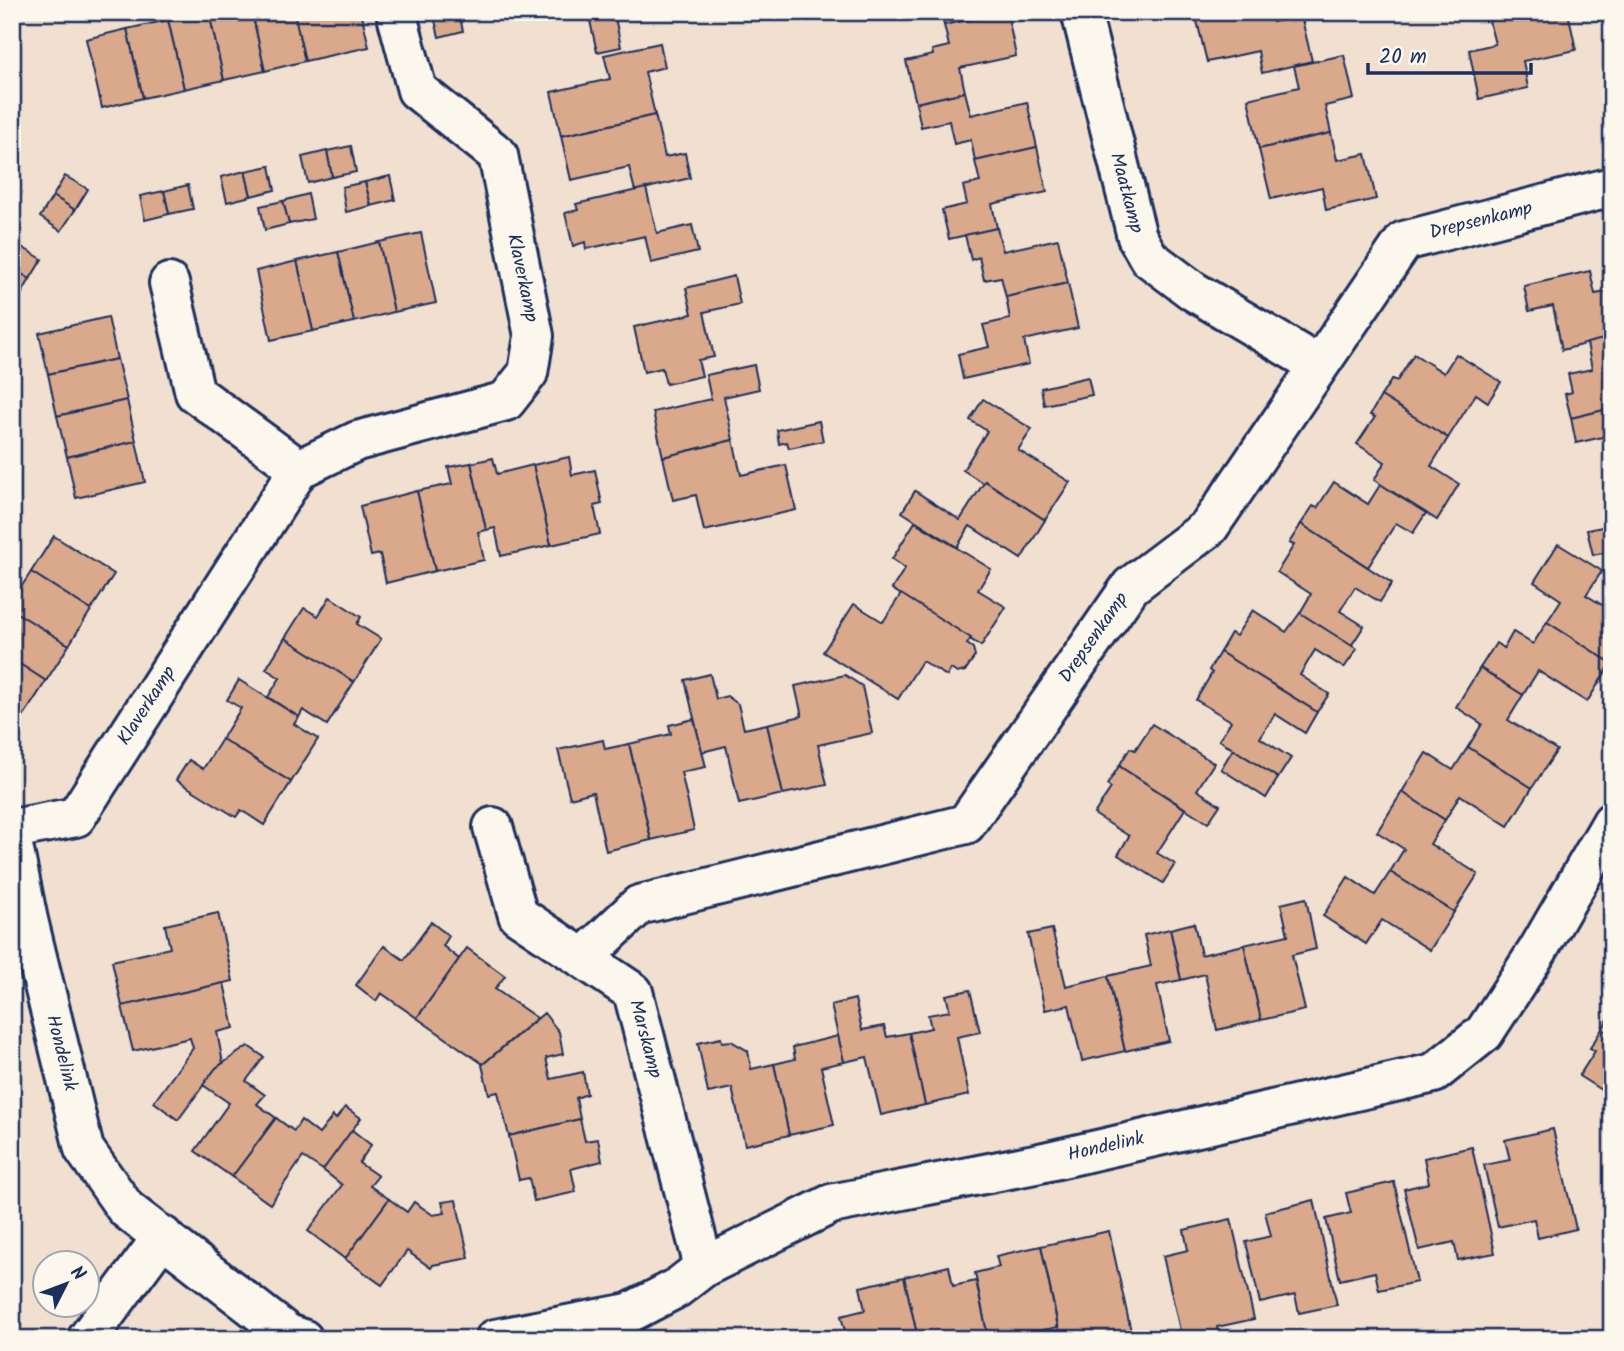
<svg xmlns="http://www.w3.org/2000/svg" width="1624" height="1351" viewBox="0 0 1624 1351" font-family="Kalam,sans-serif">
	<rect width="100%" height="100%" fill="#f1e0cf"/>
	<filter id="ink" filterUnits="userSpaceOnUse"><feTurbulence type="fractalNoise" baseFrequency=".0143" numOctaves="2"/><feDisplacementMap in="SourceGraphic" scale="14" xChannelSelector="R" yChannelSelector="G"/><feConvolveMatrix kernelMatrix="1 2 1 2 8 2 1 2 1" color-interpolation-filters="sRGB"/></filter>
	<g filter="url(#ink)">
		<g fill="#daa98c" stroke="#1b2f5e" stroke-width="2">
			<path d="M202,12h7l15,68 -40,9 -16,-69z"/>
			<path d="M209,12h43l13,59 -41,9z"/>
			<path d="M252,12h42l11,49 -40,10z"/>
			<path d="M294,12h67l8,35 -64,14z"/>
			<path d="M433,12h28l-2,1 4,18 -24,6z"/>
			<path d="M588,12h26l7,35 -24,5z"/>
			<path d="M941,12h62l-59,13z"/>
			<path d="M1007,12l9,44 -56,12 5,24 -49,11 -10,-42 27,-6 -1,-5 17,-4 -5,-21z"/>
			<path d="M1271,12l2,10 28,-7 11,46 -50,12 -4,-22 -51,11 -12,-49z"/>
			<path d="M1488,12h39l-38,9z"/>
			<path d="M1527,12h41l8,38 -53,11 5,27 -49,11 -10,-49 26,-6 -6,-23z"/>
			<path d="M168,20l16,69 -41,9 -16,-69z"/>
			<path d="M127,29l16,69 -41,10 -16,-69z"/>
			<path d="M660,43l5,24 -20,5 10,43 -94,21 -10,-44 59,-13 -6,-24z"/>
			<path d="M1344,55l10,44 -29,7 6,27 -72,16 -11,-50 51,-12 -5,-21z"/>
			<path d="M965,92l6,23 56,-13 10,45 -62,14 -4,-21 -17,4 -5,-23 -28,6 -5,-24z"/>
			<path d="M655,115l10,42 20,-4 5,25 -55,13 -6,-24 -58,13 -10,-44z"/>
			<path d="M1331,133l6,27 29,-6 10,45 -50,11 -4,-23 -51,12 -12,-50z"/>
			<path d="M351,146l5,26 -24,5 -5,-26z"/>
			<path d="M1037,147l10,45 -55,12 5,24 -48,11 -7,-29 25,-6 -4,-18 17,-4 -5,-21z"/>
			<path d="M327,151l5,26 -24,6 -6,-26z"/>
			<path d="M270,166l5,24 -24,6 -6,-25z"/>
			<path d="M245,171l6,25 -24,6 -6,-25z"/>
			<path d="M65,176l23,13 -13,21 -22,-14z"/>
			<path d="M390,176l5,24 -24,6 -6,-24z"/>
			<path d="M365,182l6,24 -25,6 -4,-25z"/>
			<path d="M188,185l5,24 -24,5 -5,-23z"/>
			<path d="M646,188l11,45 35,-8 6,27 -47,11 -6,-27 -59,13 -1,-7 -12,4 -8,-33 13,-3 -2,-6z"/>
			<path d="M164,191l5,23 -24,6 -5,-24z"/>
			<path d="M308,194l5,25 -24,5 -6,-23z"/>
			<path d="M53,196l22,14 -14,21 -21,-14z"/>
			<path d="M283,201l6,23 -24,6 -5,-24z"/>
			<path d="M997,228l6,23 55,-12 10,44 -62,14 -5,-20 -17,3 -5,-23 -8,3 -6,-25z"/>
			<path d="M421,233l15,70 -42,9 -15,-70z"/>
			<path d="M379,242l15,70 -40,10 -16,-70z"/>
			<path d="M20,246l22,13 -12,20 -18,-11v-9z"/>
			<path d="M338,252l16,70 -41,9 -16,-70z"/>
			<path d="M297,261l16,70 -42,9 -15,-69z"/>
			<path d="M12,268l18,11 -13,23 -5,-3z"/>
			<path d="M1590,271l5,23 17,-3v46l-50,13 -9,-44 -24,5 -5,-25z"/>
			<path d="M734,276l6,28 -36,8 10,45 -16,3 4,16 -36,8 -4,-16 -18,4 -10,-45 58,-13 -6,-26z"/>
			<path d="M1068,283l10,45 -54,12 5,24 -66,15 -5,-25 31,-7 -6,-22 27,-6 -4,-22z"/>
			<path d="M108,317l9,42 -69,15 -9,-41z"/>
			<path d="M1612,337v71l-41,10 -6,-24 7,-2 -4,-18 24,-5 -5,-26z"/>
			<path d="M1414,354l30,19 12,-19 45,28 -13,20 -12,-8 -28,44 -67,-42 11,-17 5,2z"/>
			<path d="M117,359l10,41 -70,16 -9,-42z"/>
			<path d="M754,365l5,24 -35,8 9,43 -70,17 -10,-45 58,-13 -5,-24z"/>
			<path d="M1088,377l4,18 -48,10 -3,-17z"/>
			<path d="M1381,396l67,42 -17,28 28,18 -22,36 -63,-40 11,-18 -28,-18 18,-27 -5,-2z"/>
			<path d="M983,399l49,30 -14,21 52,32 -25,38 -60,-39 -2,2 -20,-13 24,-39 -17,-11z"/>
			<path d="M127,400l9,41 -69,16 -10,-41z"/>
			<path d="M1612,408v51l-5,-23 -31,7 -5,-25z"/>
			<path d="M819,421l4,20 -34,7 -2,-6 -8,2 -2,-14z"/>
			<path d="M733,440l8,35 45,-10 10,45 -92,21 -8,-36 -23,5 -10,-43z"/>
			<path d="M136,441l9,41 -69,16 -9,-41z"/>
			<path d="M569,457l3,18 23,-5 7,34 -8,2 6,28 -49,11 -18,-80z"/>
			<path d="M493,458l4,16 36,-9 18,80 -50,11 -6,-28 -9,2 -15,-67z"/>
			<path d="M471,463l15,67 -8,2 6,28 -49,11 -18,-80 35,-7 -4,-17z"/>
			<path d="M985,481l60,39 -24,39 -51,-33 -13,21 -55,-35 13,-21 45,29z"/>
			<path d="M1334,482l34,22 12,-19 46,28 -13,20 -17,-10 -28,44 -67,-43 12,-18 4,2z"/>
			<path d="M417,491l18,80 -49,12 -6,-29 -9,2 -11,-50z"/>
			<path d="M915,522l76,47 -13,21 28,17 -25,39 -89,-57 13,-21 -13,-9z"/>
			<path d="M1301,524l91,59 -12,19 -25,-15 -15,24 24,15 -13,20 -51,-33 11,-19 -34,-22 17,-27 -5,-2z"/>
			<path d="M1612,525v26l-19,4 -6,-25z"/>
			<path d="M54,536l60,38 -23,36 -60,-38z"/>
			<path d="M1558,544l44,27 -16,24 26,16 -1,52 -64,-41 14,-22 -27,-18z"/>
			<path d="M31,572l60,38 -22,35 -57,-35v-9z"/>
			<path d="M901,594l70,44 -4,6 6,4 2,8 -10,15 -8,2 -6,-4 -4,7 -25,-15 -24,38 -75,-47 31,-48 29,18z"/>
			<path d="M330,597l31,20 -4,7 24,15 -27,43 -69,-44 19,-30 14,8z"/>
			<path d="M12,610l57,35 -23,36 -34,-22z"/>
			<path d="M1253,610l33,22 14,-19 57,36 -13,19 -29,-18 -15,25 29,19 -12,18 -97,-60 11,-19 5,3z"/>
			<path d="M1547,622l64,41 -24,39 -49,-31 -15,24 -43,-27 16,-25 8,5 9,-16 20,12z"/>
			<path d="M285,638l69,44 -27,43 -24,-15 -4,7 -31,-20 12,-19 -14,-9z"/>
			<path d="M1220,652l97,60 -12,21 -30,-19 -15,24 31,20 -13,20 -59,-38 12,-19 -35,-21 16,-27 -3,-3z"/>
			<path d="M12,659l34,22 -23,36 -11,-7z"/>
			<path d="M1480,668l43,27 -15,25 49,30 -25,38 -64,-41 14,-23 -26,-17z"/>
			<path d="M710,674l6,25 11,-3 11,8 6,25 23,-5 16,70 -44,10 -13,-58 -24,6 -17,-72z"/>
			<path d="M845,675l17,11 10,47 -54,12 9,40 -44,9 -16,-70 35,-8 -7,-30z"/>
			<path d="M239,680l60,37 -5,7 24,15 -27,43 -69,-43 19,-31 -14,-8z"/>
			<path d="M694,719l12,48 -25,5 13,58 -43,10 -22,-96 42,-10 -2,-9z"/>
			<path d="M1152,724l62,39 -17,27 23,15 -12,18 -89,-57 11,-18 5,2z"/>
			<path d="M222,739l69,43 -27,43 -23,-15 -5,7 -60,-37 13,-20 14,9z"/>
			<path d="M603,740l2,9 24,-5 22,96 -45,11 -13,-59 -23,6 -12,-48z"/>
			<path d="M1468,747l64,41 -24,38 -48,-31 -15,25 -43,-28 24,-39 27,17z"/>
			<path d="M1233,749l45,29 -12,20 -45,-29z"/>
			<path d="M1119,766l66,43 -28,44 18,11 -12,19 -45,-28 11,-19 -35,-22 17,-26 -4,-3z"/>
			<path d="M1402,792l43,28 -15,24 48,30 -24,38 -64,-40 14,-23 -27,-17z"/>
			<path d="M1390,872l64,40 -24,38 -48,-30 -16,24 -43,-28 25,-39 27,18z"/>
			<path d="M1306,898l10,51 -24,6 13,55 -44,10 -17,-75 44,-10 -7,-31z"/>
			<path d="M218,913l15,68 -111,25 -10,-45 58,-13 -5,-23z"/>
			<path d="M431,922l18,14 -6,10 16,13 -42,59 -36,-25 -5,8 -20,-16 28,-39 20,14z"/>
			<path d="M1194,923l7,32 43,-10 17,75 -44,10 -12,-56 -24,6 -11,-51z"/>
			<path d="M1052,929l14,57 42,-10 17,75 -43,10 -13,-56 -24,5 -17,-76z"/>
			<path d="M1170,929l11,51 -24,5 12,56 -44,10 -17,-75 43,-10 -7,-31z"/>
			<path d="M467,948l38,28 -10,13 42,29 -54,46 -66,-46z"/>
			<path d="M224,983l10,45 -17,4 6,31 -7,5 -38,52 -24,-18 39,-54 -3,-10 -57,13 -11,-45z"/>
			<path d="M970,990l10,42 -23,5 12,58 -44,10 -16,-72 22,-5 -3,-13 22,-4 -4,-16z"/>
			<path d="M855,999l7,31 22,-4 3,11 22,-4 16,72 -44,10 -14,-58 -23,5 -13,-57z"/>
			<path d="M544,1013l15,19 4,22 -17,4 5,21 32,-7 4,22 -11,4 4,21 -71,17 -11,-44 -9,2 -7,-29z"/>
			<path d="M1612,1013v22l-10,-6z"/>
			<path d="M1602,1029l10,6v62l-33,-21 16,-25 -5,-3z"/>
			<path d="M838,1036l6,26 -23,5 13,58 -45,10 -15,-71 21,-5 -2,-12z"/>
			<path d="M721,1038l1,4 9,-1 17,10 3,18 23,-5 15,71 -44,10 -13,-57 -24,5 -10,-50z"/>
			<path d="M248,1046l16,11 -18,24 19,14 -8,9 19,14 -44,59 -37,-26 34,-48 -26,-18 13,-17z"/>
			<path d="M345,1107l16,11 -38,52 -20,-13 -33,47 -38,-27 44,-59 18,13 7,-11 18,14 14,-18 3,3z"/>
			<path d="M580,1119l5,22 13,-2 4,22 -31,8 5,23 -42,9 -5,-23 -10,2 -10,-44z"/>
			<path d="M1553,1129l23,100 -38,9 -4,-19 -36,8 -14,-62 26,-5 -5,-20z"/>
			<path d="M352,1130l19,15 -12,18 19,13 -8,10 19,13 -44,60 -37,-28 34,-46 -19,-15z"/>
			<path d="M1472,1147l23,106 -37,7 -4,-18 -35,8 -15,-61 25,-6 -5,-25z"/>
			<path d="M1394,1182l23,100 -38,8 -4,-18 -35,8 -14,-61 25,-6 -5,-20z"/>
			<path d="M389,1199l18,13 7,-10 19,13 12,-2 -3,-11 14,-2 13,58 -36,7 -2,3 -24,-17 -25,34 -37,-26z"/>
			<path d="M1314,1200l23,105 -38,8 -4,-18 -35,8 -14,-61 25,-6 -6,-24z"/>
			<path d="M1231,1219l23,100 -37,8 1,6 -31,6 -6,-4 -18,-79 25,-6 -4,-20z"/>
			<path d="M1109,1231l23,105 -12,3h-59l-20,-93z"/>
			<path d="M1041,1246l17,81 -42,9v3h-28l-13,-66 24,-6 -3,-11z"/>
			<path d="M949,1266l4,20 23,-5 11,52 -22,6h-47l-14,-62z"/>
			<path d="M904,1277l14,62h-71l-6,-23 24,-6 -5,-23z"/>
		</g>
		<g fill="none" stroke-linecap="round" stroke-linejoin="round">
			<g stroke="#1b2f5e" stroke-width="44">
				<g id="minor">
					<path d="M1081,12l56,225 12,21 44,33 125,74"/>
					<path d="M169,283l26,110 104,76"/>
					<path d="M493,827l25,88 115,77 71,275"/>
					<path d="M12,829l64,-12 223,-348 58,-28 149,-40 22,-28 6,-37 -36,-181 -81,-65 -21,-78"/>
					<path d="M12,841l16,79 56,229 42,60 162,125 15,5"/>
					<path d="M584,957l55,-52 327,-81 165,-238 78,-59 195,-286 208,-54"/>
					<path d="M87,1339l76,-103"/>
					<path d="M495,1339l134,-26 48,-25 27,-21 127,-63 209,-41 394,-90 50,-40 54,-83 74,-128"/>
				</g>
			</g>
			<use href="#minor" stroke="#fbf7ec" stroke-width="38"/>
		</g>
	</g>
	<g text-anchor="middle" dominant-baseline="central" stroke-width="5" stroke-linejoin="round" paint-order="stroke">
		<g font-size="19" fill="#1b2f5e" stroke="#fbf7ec">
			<text transform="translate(1126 193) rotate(75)">Maatkamp</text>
			<text transform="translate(1481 221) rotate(-14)">Drepsenkamp</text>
			<text transform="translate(522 278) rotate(78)">Klaverkamp</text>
			<text transform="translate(1094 638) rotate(-55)">Drepsenkamp</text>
			<text transform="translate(147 706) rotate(-57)">Klaverkamp</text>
			<text transform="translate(645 1039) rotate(75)">Marskamp</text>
			<text transform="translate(61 1053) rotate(76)">Hondelink</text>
			<text transform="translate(1106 1147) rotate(-13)">Hondelink</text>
		</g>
	</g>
	<rect width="1624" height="1351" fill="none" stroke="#fbf7ec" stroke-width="42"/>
	<rect x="21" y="21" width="1582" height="1309" fill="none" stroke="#1b2f5e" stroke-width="2.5" filter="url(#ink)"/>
	<g transform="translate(66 1284) rotate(48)"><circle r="33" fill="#fbf7ec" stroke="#a1a7b3" stroke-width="2"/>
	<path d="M0-5L12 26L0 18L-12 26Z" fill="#1b2f5e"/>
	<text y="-10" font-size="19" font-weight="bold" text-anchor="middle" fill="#1b2f5e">N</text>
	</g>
	<path d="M1368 63v10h163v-10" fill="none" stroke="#1b2f5e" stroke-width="3.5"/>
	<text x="1379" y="63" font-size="21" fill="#1b2f5e" stroke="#fbf7ec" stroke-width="5" paint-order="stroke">20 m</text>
</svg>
